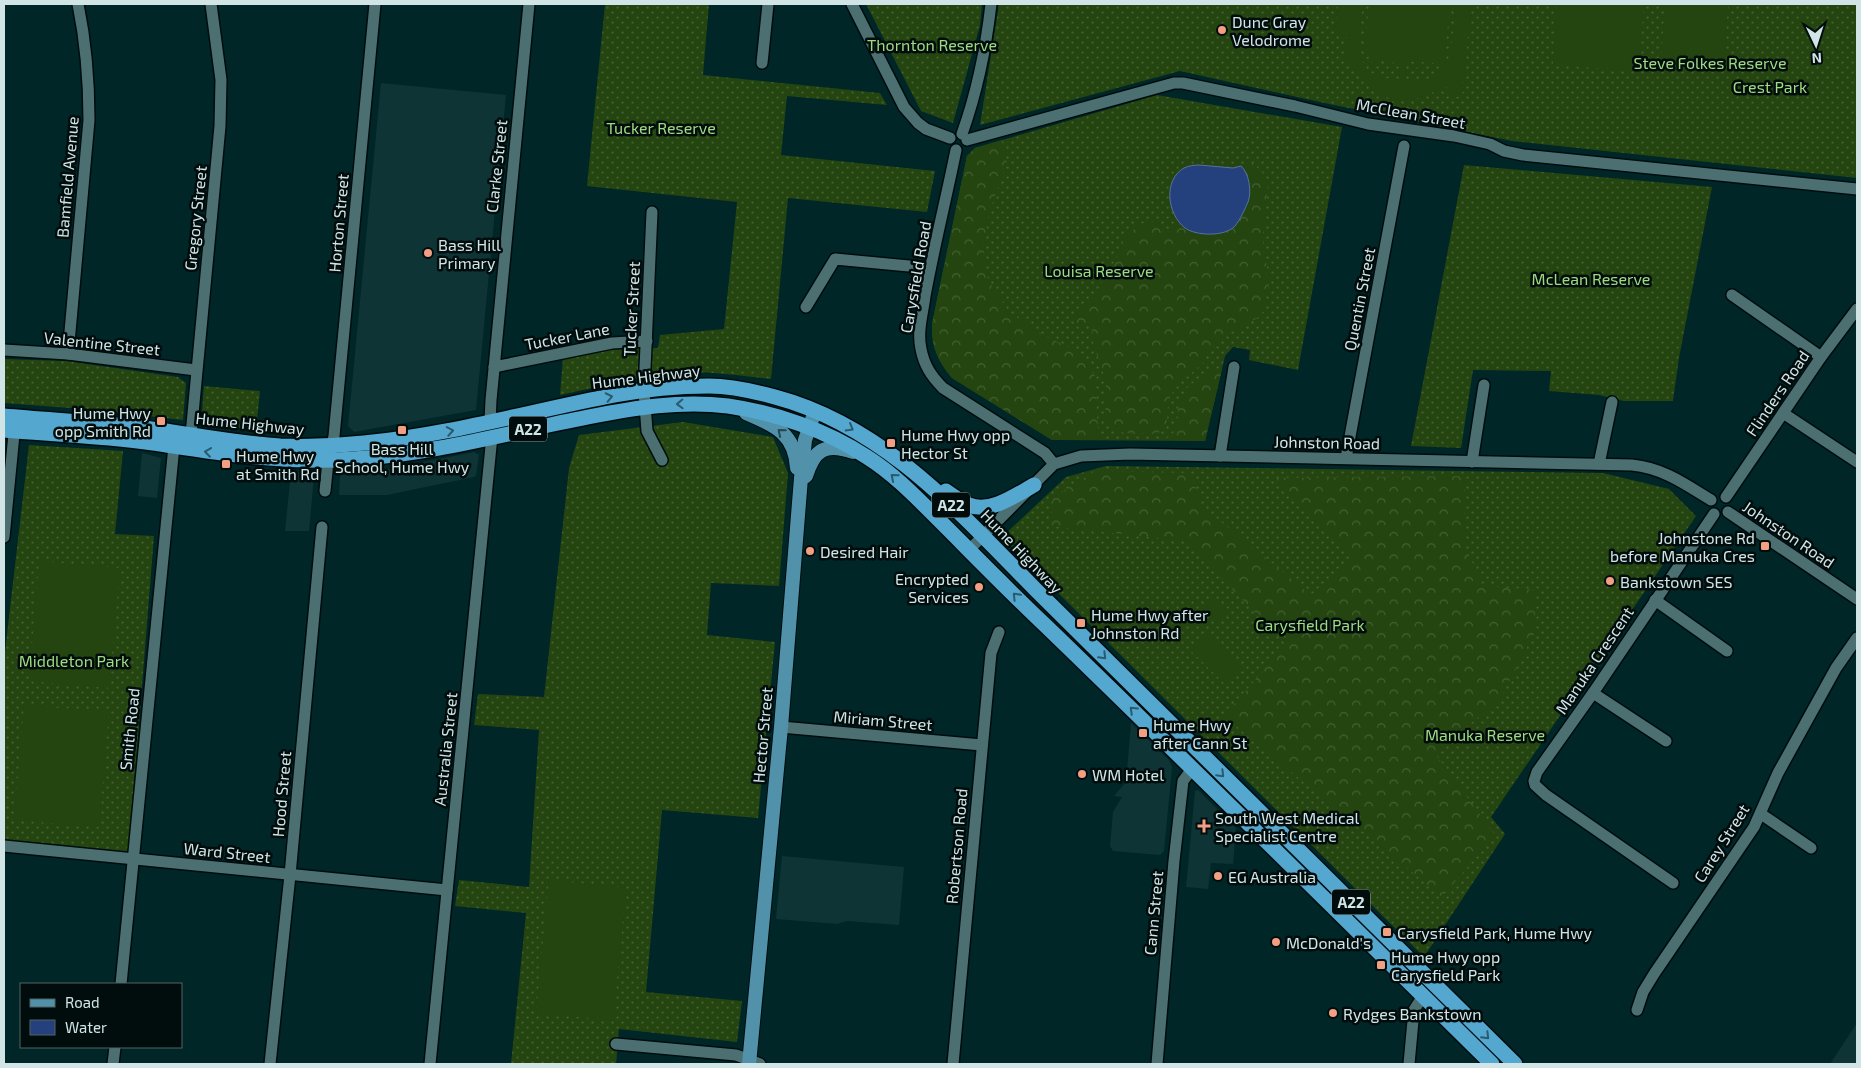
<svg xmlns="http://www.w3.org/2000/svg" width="1861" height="1068" viewBox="0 0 1861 1068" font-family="'Exo 2',sans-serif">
	<defs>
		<pattern id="grass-dots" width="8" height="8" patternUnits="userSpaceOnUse" patternTransform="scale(1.25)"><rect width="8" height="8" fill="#24450f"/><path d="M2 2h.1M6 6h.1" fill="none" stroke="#436032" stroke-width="1.8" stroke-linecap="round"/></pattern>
		<pattern id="forest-crowns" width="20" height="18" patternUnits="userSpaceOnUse" patternTransform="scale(1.25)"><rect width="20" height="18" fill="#24450f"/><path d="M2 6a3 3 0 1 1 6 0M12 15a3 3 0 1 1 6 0" fill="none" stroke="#436032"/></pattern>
	</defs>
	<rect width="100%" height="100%" fill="#002627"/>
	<g fill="#0e3435">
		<path d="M381,83l125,12 -30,315 -122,22 -6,-6z"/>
		<path d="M474,452l5,3 -3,20 -2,2 -87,18h-48l1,-20 3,-3 37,-1z"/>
		<path d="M142,453l19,5 -4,40 -19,-2z"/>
		<path d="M291,472l20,1 3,4 -5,54h-24z"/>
		<path d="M1131,723l38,37 3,7 -8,84 -4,4 -47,-4 -3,-5 3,-34 9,-15 -8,-1 12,-14z"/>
		<path d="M1198,790l38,38 -3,36 -22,-1 -3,26 -22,-2 9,-96z"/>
		<path d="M782,856l122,11 -5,58 -52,-4 -10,3 -61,-5z"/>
		<path d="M1857,1023v41h-27z"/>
	</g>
	<g fill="url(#grass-dots)">
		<path d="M605,4h104l-6,71 177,18 7,12 -100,-9 -6,59 154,16 -8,41 -139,-14 -17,181c-19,-2 -39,-5 -58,-6 -51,-3 -103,12 -153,22l3,-37 50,-9 45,-1 2,-13 64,-6 13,-127 -150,-16z"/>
		<path d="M866,4h116l-2,21 -27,98 -32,-12z"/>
		<path d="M999,4h858v174l-345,-37 -183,-37 -149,-33 -200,54z"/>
		<path d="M1157,95l185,32 -44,243 -49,-10 1,-10 -17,-3 -8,9 -20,85 -153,-1 -100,-62c-14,-17 -21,-31 -20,-54l35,-168 8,-8z"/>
		<path d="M1464,165l248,22 -33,171 -6,43h-49l-25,-6 -50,-4 2,-20 -78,-1 -12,78 -50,-2z"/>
		<path d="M4,359l62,2 112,16 8,6 -3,37 -100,-11 -79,-6z"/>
		<path d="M204,386l56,5 -4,39 -55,-6z"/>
		<path d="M683,422l90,15 15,36 -9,113 -68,-3 -4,52 68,7 -17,176 -96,-8 -16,182 96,9 -5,41 -118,-13 -3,35h-105l15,-151 -71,-7 4,-26 70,7 10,-157 -65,-5 4,-31 66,3 25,-229 10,-33z"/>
		<path d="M29,445l94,6 -8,83 39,2 -25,312 -4,5 -121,-11v-182z"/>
		<path d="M1106,466l497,7 66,16 27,27 -205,301 14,17 -81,123 -422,-420 64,-60z"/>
	</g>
	<g fill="url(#forest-crowns)">
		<path d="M1002,140l5,23 -17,47 -7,36 5,34 21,32 31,21 32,16 15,13 8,14 3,53 7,11h-53l-100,-62c-14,-17 -21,-31 -20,-54l35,-168 8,-8z"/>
		<path d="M1247,162l5,1 10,9 6,14 -5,44v19l7,31 -8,35 -22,13 -17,8 -17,21 -2,5c-11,11 -31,23 -35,39 -3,10 1,22 -7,31 -15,1 -52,6 -57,-11l1,-40 -13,-38 -1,-16 -4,-1 -5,2h-4l-6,-10 2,-5 9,-5 13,-13 6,-15 14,-22 5,-17 17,-17 18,-3 4,10 7,2 10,-13c2,3 5,7 8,9 11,7 38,7 48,-2 6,-6 14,-28 15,-36 1,-8 -2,-16 -5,-23z"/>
		<path d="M1211,368l11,1 -17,72 -40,-1 9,-8 4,-16v-10l9,-18z"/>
		<path d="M1095,471l95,2 13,34 108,88 41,-38 -81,-79 194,-2 -1,68 19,42 51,4 2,40 -37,71 -65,51 61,83 -53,62 -218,-181 62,-72 -101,-103 -134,-15 2,-28z"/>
	</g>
	<g fill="#24450f">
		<path d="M1338,4h25c-2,21 -12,58 12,71 7,4 16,3 24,4l1,-19h-6l-5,12 -2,-3 2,-1 -2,-9 -7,-1 -6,13 -2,-1 -1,-13h-7l5,-53h81l-6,60 -22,-2 -2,12 -5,-12 -9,-1 -2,18c8,1 19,4 27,0 25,-12 22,-52 24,-75h16l-9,93 -15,-2v-12c-36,29 -80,20 -98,-24l-4,-1 2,-21 -12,-2z"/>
		<path d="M1557,4h87l-5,67 -86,-6z"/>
		<path d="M1665,4h63l-4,61 -63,-4z"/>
		<path d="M39,561l81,7 -11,120 -80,-7z"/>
		<path d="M1215,597l13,12 -13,14 -13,-12z"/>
		<path d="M1207,633l35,34 -18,16 -33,-32z"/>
		<path d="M24,705l85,7 -10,115 -85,-7z"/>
		<path d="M549,880l77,8 -13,132 -77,-7z"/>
	</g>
	<path fill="#24407d" stroke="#58729c" d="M1199,165l34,3 8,-2c8,7 11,26 7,36 -3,7 -8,18 -13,24 -10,11 -39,10 -50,2 -18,-14 -22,-48 -1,-60 4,-2 10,-3 15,-3z"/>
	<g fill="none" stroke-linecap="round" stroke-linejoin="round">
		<g stroke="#000d0f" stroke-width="14">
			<g id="minor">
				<path d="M852,4l52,103 14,16 8,6 24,9"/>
				<path d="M762,63l6,-59"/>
				<path d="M962,134c15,-42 24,-86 29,-130"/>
				<path d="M967,140l207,-57h9l112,23 73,18 86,12 36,8 14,7 19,4 334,34"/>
				<path d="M956,150c-10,49 -22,97 -31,146 -2,17 -8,35 -4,53 3,16 10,27 22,39l102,65 9,11"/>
				<path d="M652,212l-8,179 3,40 15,29"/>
				<path d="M1732,295l89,62"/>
				<path d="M806,307l29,-48 95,9"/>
				<path d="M4,350l64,4 128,16"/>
				<path d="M68,354l21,-234c0,-40 -3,-77 -11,-116"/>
				<path d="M494,367l118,-24 35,-2"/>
				<path d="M1783,413l74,49"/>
				<path d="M490,422l1,-22 38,-396"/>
				<path d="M191,435l29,-309 1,-46 -10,-76"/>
				<path d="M1220,456l14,-89"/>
				<path d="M1346,458l58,-312"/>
				<path d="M1472,462l12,-77"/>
				<path d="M1599,464l13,-62"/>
				<path d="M325,491l3,-30 6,-25 41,-432"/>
				<path d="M1726,497l95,-140 36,-48"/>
				<path d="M1728,512l129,87"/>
				<path d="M4,537l11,-113"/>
				<path d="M970,549l84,-85 27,-8 49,-2 502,11c31,3 53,19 79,35"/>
				<path d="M1655,600l72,51"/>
				<path d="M1593,693l73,48"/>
				<path d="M781,727l201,18"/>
				<path d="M1761,814l50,34"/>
				<path d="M4,846l443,44"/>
				<path d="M1673,883l-127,-88 -11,-10 -1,-4 3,-9 56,-79 121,-179"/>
				<path d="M121,984l53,-538"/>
				<path d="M1637,1010l6,-18 11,-18 100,-147 24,-54 58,-105 21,-30"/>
				<path d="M616,1044l120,11 24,9"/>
				<path d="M113,1064l2,-17"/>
				<path d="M270,1064l20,-189 32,-348"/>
				<path d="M430,1064l62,-628"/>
				<path d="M953,1064l38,-411 8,-21"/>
				<path d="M1157,1064l17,-203 9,-80 9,-12"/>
				<path d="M1409,1064l5,-54 9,-14"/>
			</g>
		</g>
		<g stroke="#000d0f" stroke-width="16">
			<g id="major">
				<path d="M746,413c28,12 49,20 51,55"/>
				<path d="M806,476c8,-26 19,-34 47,-24"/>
				<path d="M749,1064l32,-337 20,-249 4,-38 10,-29"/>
			</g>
		</g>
		<g stroke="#000d0f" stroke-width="18">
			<g id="highway">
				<path d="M4,416c44,4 89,6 133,11 48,6 95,16 143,19 28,1 56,0 84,-3 85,-8 167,-32 251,-48 31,-6 63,-9 94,-9 22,0 44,5 66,11 109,29 184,115 260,192l480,475"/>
				<path d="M4,430c49,4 100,6 149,13 67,10 133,21 201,16 79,-5 157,-27 234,-42 46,-9 92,-17 140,-11 48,7 98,24 139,51 27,17 50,41 73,64 35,35 70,71 106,105 150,145 298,292 446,438"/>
				<path d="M946,491c7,5 15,11 23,14 21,9 47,-10 65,-20"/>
			</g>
		</g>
		<use href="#minor" stroke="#4c7072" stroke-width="11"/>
		<use href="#major" stroke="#5191aa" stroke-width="14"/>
		<use href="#highway" stroke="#54a7cf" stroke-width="15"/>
	</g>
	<defs><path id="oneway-chevron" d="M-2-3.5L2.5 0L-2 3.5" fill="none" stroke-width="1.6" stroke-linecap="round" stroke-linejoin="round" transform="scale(1.25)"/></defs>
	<g stroke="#2a5a6e">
		<use href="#oneway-chevron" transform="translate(609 397) rotate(-12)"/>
		<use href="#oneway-chevron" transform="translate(680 404) rotate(178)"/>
		<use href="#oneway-chevron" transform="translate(850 428) rotate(30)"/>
		<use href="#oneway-chevron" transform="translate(450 431) rotate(-10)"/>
		<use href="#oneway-chevron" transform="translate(208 452) rotate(-172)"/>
		<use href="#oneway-chevron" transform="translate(894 477) rotate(-140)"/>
		<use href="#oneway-chevron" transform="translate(1016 596) rotate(-134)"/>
		<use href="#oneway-chevron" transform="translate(1103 656) rotate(45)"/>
		<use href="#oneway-chevron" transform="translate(1133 710) rotate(-136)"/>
		<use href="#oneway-chevron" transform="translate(1221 774) rotate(45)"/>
		<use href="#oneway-chevron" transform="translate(1486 1036) rotate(45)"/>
	</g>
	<use stroke="#254854" href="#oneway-chevron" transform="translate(781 432) rotate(-140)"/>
	<g fill="#f39f83" stroke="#010c0d" stroke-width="2">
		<circle cx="1222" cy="30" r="5"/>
		<circle cx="428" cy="253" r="5"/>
		<rect x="156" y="416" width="10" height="10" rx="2.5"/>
		<rect x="397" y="425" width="10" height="10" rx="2.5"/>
		<rect x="886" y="438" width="10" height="10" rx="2.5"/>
		<rect x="221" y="459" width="10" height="10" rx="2.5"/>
		<rect x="1760" y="541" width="10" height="10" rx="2.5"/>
		<circle cx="810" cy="551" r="5"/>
		<circle cx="1610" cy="581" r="5"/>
		<circle cx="979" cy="587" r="5"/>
		<rect x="1076" y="618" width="10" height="10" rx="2.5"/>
		<rect x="1138" y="728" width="10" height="10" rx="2.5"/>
		<circle cx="1082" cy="774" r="5"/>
		<path d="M1201.5 818.5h5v5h5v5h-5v5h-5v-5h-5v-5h5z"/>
		<circle cx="1218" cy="876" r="5"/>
		<rect x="1382" y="927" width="10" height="10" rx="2.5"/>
		<circle cx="1276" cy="942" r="5"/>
		<rect x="1376" y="960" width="10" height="10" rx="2.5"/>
		<circle cx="1333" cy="1013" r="5"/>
	</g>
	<g text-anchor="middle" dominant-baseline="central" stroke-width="5" stroke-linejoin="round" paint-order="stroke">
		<g fill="#010c0d" stroke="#93a4a5" stroke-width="1">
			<rect x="509" y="416.5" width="38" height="25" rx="4"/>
			<rect x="932" y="492.5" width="38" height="25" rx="4"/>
			<rect x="1332" y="889.5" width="38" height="25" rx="4"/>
		</g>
		<g font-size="15" font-weight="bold" fill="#d2e5e6">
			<text x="528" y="429">A22</text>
			<text x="951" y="505">A22</text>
			<text x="1351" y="902">A22</text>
		</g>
		<g font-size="16" fill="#d2e5e6" stroke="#010c0d" text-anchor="start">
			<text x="1232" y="21">Dunc Gray<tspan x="1232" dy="18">Velodrome</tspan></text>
			<text x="438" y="244">Bass Hill<tspan x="438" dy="18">Primary</tspan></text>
			<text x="151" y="412" text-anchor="end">Hume Hwy<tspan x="151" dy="18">opp Smith Rd</tspan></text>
			<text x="901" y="434">Hume Hwy opp<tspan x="901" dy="18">Hector St</tspan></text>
			<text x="402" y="448" text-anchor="middle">Bass Hill<tspan x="402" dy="18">School, Hume Hwy</tspan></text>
			<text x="236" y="455">Hume Hwy<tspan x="236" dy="18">at Smith Rd</tspan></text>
			<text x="1755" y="537" text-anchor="end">Johnstone Rd<tspan x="1755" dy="18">before Manuka Cres</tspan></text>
			<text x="820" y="551">Desired Hair</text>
			<text x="969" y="578" text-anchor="end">Encrypted<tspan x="969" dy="18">Services</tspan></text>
			<text x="1620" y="581">Bankstown SES</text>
			<text x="1091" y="614">Hume Hwy after<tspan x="1091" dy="18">Johnston Rd</tspan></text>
			<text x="1153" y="724">Hume Hwy<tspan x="1153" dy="18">after Cann St</tspan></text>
			<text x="1092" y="774">WM Hotel</text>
			<text x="1215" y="817">South West Medical<tspan x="1215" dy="18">Specialist Centre</tspan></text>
			<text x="1228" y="876">EG Australia</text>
			<text x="1397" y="932">Carysfield Park, Hume Hwy</text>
			<text x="1286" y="942">McDonald's</text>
			<text x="1391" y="956">Hume Hwy opp<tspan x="1391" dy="18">Carysfield Park</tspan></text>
			<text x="1343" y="1013">Rydges Bankstown</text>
		</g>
		<g font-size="16" fill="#9fdc7f" stroke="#010c0d">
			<text x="932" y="44">Thornton Reserve</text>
			<text x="1710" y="62">Steve Folkes Reserve</text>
			<text x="1770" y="86">Crest Park</text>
			<text x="661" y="127">Tucker Reserve</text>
			<text x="1099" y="270">Louisa Reserve</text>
			<text x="1591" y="278">McLean Reserve</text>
			<text x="1310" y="624">Carysfield Park</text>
			<text x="74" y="660">Middleton Park</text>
			<text x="1485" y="734">Manuka Reserve</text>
		</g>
		<g font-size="16" fill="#d2e5e6" stroke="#010c0d">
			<text transform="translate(1411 113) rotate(10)">McClean Street</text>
			<text transform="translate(496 166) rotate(-84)">Clarke Street</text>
			<text transform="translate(67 177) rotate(-85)">Bamfield Avenue</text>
			<text transform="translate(195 218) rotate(-84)">Gregory Street</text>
			<text transform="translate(338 223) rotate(-85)">Horton Street</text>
			<text transform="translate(915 277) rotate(-80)">Carysfield Road</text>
			<text transform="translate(1359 299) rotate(-79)">Quentin Street</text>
			<text transform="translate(631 309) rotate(-87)">Tucker Street</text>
			<text transform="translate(567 336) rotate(-11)">Tucker Lane</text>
			<text transform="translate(102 343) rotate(6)">Valentine Street</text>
			<text transform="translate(646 376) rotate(-7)">Hume Highway</text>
			<text transform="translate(1777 393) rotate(-56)">Flinders Road</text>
			<text transform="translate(250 423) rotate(6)">Hume Highway</text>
			<text transform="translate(1327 442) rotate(1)">Johnston Road</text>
			<text transform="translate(1789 534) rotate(34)">Johnston Road</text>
			<text transform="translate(1022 551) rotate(46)">Hume Highway</text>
			<text transform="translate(1594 660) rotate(-56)">Manuka Crescent</text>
			<text transform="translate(883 720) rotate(5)">Miriam Street</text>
			<text transform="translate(129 729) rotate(-84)">Smith Road</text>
			<text transform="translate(762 735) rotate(-85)">Hector Street</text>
			<text transform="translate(445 749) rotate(-84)">Australia Street</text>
			<text transform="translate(281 794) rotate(-85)">Hood Street</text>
			<text transform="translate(1721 843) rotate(-58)">Carey Street</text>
			<text transform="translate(956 846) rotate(-85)">Robertson Road</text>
			<text transform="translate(227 852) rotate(6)">Ward Street</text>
			<text transform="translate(1153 913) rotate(-85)">Cann Street</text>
		</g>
	</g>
	<rect width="1861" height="1068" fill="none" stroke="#d2e5e6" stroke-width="10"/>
	<rect x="20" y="983" width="162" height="65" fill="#010c0d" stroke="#556364"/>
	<rect x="30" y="999" width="25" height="8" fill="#5191aa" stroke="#556364"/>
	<text x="65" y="1008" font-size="15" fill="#d2e5e6">Road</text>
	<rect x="30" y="1020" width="25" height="15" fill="#24407d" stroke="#556364"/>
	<text x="65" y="1033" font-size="15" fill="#d2e5e6">Water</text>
	<g transform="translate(1816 45) rotate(176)" stroke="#010c0d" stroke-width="4" paint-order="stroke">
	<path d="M0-4L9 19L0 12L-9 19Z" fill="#d2e5e6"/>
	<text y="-8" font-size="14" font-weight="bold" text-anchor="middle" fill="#d2e5e6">N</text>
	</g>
</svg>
